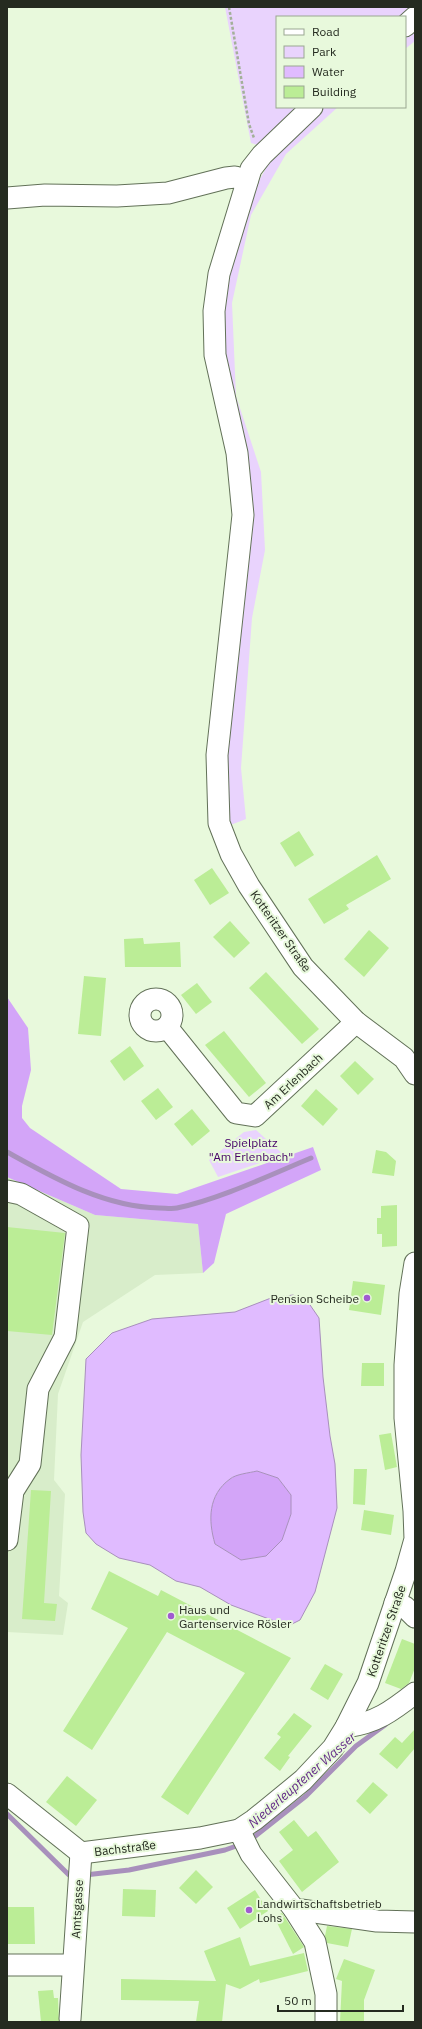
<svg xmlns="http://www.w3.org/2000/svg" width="422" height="2029" viewBox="0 0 422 2029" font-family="'IBM Plex Sans',sans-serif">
	<rect width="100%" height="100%" fill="#e8f9dc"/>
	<path fill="#d8edca" d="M7,1177l88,38 103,9 5,49 -48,2 -72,47 -25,72 -4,86 11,14 -6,102 9,7 -5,32 -56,-3z"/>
	<g fill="#e9d3fd">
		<path d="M225,7h190v34l-10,8v-32h-128v90h61l-52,47 -35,61 -19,88 4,93 25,76 4,78 -13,68 -11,150 5,51 -18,7 -5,-60 20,-189 -21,-254 2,-35 28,-95 17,-30 9,-12 -27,-8z"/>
		<path d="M256,1130l28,25 -66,22 -9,-17 35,-28z"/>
	</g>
	<g fill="#d3a5f8">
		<path d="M7,997l21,31 3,42 -9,36v12l8,10 91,61 56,5 136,-47 8,23 -95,44 -12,49 -11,10 -5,-49 -103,-9 -88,-38z"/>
		<path d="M257,1471l21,7 13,17v19l-9,27 -16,15 -25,4 -26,-16c-7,-24 -7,-49 15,-65 6,-5 19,-6 27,-8z"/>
	</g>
	<path fill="#e0bbff" stroke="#a890bc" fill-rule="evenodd" d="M293,1295l15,7 11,16 4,59 7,59 5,28 2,44 -22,84 -15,28 -12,6 -57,-21 -31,-18 -24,-6 -26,-16 -31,-7 -23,-14 -10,-11 -3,-21 -2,-57 5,-96 26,-26 40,-14 83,-7 36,-14zM257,1471l21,7 13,17v19l-9,26 -16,16 -25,4 -26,-16c-7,-24 -7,-49 15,-65 6,-5 19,-6 27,-8z"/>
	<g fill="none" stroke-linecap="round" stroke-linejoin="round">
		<g stroke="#a890bc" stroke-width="5">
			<path d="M7,1152c47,26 97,55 152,56 6,0 13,1 18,0 43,-9 93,-33 134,-50"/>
			<path d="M7,1814l62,61h6"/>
			<path d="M249,1841l57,-45 50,-50 29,-21"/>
			<path d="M85,1875l44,-5 96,-20 17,-6"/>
		</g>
	</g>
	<g fill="#bbed96">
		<path d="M299,831l15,24 -19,12 -15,-24z"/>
		<path d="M377,855l14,24 -45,26 3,4 -25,15 -16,-25z"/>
		<path d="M212,868l17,25 -19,12 -16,-25z"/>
		<path d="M230,921l20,22 -16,15 -21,-21z"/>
		<path d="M369,930l20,18 -25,29 -20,-18z"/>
		<path d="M143,938l1,6 36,-2 1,25h-56l-1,-28z"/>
		<path d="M266,972l53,57 -17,15 -53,-56z"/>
		<path d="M84,976l22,2 -5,58 -23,-2z"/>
		<path d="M197,983l15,19 -16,12 -15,-19z"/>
		<path d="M224,1031l42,52 -17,14 -44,-52z"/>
		<path d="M130,1046l14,20 -20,15 -14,-20z"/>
		<path d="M355,1061l19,18 -16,16 -18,-19z"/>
		<path d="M158,1088l15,19 -17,13 -15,-19z"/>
		<path d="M316,1089l22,20 -15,17 -22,-20z"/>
		<path d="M192,1109l18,22 -18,15 -18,-22z"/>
		<path d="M376,1150l10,2 10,9 -2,15 -22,-3z"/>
		<path d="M397,1205v41l-15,1v-13h-5v-16h4v-12z"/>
		<path d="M7,1227l58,6 -13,102 -45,-4z"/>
		<path d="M353,1281l32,4 -4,30 -32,-5z"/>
		<path d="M362,1363h22v23h-23z"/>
		<path d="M391,1433l6,34 -12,3 -6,-35z"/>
		<path d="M354,1469h13l-2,36 -12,-1z"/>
		<path d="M31,1490l20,1 -7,112 13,1 -2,17 -33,-2z"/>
		<path d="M364,1510l30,5 -3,20 -30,-5z"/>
		<path d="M109,1571l49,25 3,-6 130,68 -103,157 -27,-18 84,-124 -78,-41 -75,118 -29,-19 65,-103 -37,-19z"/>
		<path d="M402,1639l13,5v24l-6,15 -8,6 -16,-6z"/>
		<path d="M325,1664l18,10 -15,26 -18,-11z"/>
		<path d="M294,1713l18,13 -24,30 2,1 -10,14 -16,-13 17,-21 -4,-3z"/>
		<path d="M415,1729v19l-18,21 -18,-15 16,-17 7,6z"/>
		<path d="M67,1776l30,24 -21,26 -30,-24z"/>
		<path d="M373,1782l15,13 -18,19 -14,-13z"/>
		<path d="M294,1820l14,17 8,-6 23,31 -37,30 -23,-31 14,-11 -14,-18z"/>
		<path d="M196,1870l17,17 -17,17 -17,-16z"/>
		<path d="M123,1889l33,1 -1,27 -33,-1z"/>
		<path d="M255,1890l13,21 -28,18 -13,-21z"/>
		<path d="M7,1907h27l1,37h-28z"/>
		<path d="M282,1913l22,34 -11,7 -19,-37z"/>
		<path d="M327,1926l25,3 -4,18 -21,-4 -2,-7z"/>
		<path d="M240,1937l10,29 54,-13 4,18 -48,12 -1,-4 -19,10 -14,-5 -4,38h-26l3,-21 -78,-1v-21l95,2 -12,-30z"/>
		<path d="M344,1959l31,11 -11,30v22h-24l2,-41 -6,-2z"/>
		<path d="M53,1990l1,8h4l1,24h-18l-3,-31z"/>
	</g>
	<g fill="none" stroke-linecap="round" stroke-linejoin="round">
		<g stroke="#627158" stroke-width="23">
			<g id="minor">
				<path d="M405,26l10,-9"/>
				<path d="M312,107l-50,48 -11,14 -32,105 -5,37 1,44 22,98 6,62 -26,240 2,68 12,31 18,32 54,81 53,55 48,36 11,16"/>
				<path d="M7,198l38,-3 72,1 51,-3 58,-15 9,-1 12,4"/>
				<circle cx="156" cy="1015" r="16"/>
				<path d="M167,1027l69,86 19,3 101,-94"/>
				<path d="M7,1191l14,3 57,32 -13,111 -27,52 -8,75 -17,27 -6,49"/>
				<path d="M395,1603l10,4 10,10"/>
				<path d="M346,1727c30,-4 46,-16 69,-34"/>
				<path d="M7,1794l74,59 119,-15 39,-8 15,-10 49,-40 30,-32 13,-21 22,-44 38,-112 9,-32 -1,-28 -9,-93v-53l5,-71 5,-31"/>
				<path d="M239,1830l12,24 43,55 21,33 11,52v28"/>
				<path d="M294,1909l83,12 38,1"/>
				<path d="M7,1965h66"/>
				<path d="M70,2019l11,-166"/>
			</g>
		</g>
		<path stroke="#a3b099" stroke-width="2.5" stroke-dasharray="3 2" stroke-linecap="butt" d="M229,7l20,117 5,14"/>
		<use href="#minor" stroke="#fff" stroke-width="21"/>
	</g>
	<g fill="#a05bd0" stroke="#e8f9dc" stroke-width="1.5">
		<circle cx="367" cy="1298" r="4"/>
		<circle cx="171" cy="1616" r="4"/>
		<circle cx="249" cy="1910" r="4"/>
	</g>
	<g text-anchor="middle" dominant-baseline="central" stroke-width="4" stroke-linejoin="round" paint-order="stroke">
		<g font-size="12" fill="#252b20" stroke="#e8f9dc">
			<text transform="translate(281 931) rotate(55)">Kotteritzer Straße</text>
			<text transform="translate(293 1081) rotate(-43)">Am Erlenbach</text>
			<text transform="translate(386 1631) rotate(-71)">Kotteritzer Straße</text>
			<text transform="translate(125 1848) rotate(-7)">Bachstraße</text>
			<text transform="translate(77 1909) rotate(-87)">Amtsgasse</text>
		</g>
		<g font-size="12" fill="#460068" stroke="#e8f9dc">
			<text x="251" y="1142">Spielplatz<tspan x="251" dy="14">"Am Erlenbach"</tspan></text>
		</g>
		<g font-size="12" fill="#252b20" stroke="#e8f9dc" text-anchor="start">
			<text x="359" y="1298" text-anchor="end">Pension Scheibe</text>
			<text x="179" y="1609">Haus und<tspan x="179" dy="14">Gartenservice Rösler</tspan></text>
			<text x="257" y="1903">Landwirtschaftsbetrieb<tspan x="257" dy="14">Lohs</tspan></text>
		</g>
		<g font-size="13" font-style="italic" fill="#622887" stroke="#e8f9dc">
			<text transform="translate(302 1780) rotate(-41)">Niederleuptener Wasser</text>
		</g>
	</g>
	<rect width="422" height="2029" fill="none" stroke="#252b20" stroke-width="16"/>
	<rect x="276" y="16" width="130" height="92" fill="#e8f9dc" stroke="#9aa791"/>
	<rect x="284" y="29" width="20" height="6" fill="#ffffff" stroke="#9aa791"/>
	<text x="312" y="36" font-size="12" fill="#252b20">Road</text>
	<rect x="284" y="46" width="20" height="12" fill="#e9d3fd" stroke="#9aa791"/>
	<text x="312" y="56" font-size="12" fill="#252b20">Park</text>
	<rect x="284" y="66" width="20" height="12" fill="#e0bbff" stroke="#9aa791"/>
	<text x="312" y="76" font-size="12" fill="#252b20">Water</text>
	<rect x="284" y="86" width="20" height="12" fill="#bbed96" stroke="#9aa791"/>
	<text x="312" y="96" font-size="12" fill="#252b20">Building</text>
	<path d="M278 2005v6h125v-6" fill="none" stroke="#252b20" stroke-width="2"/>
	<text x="284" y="2005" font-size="12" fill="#252b20" stroke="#e8f9dc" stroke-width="3" paint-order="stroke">50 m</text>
</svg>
